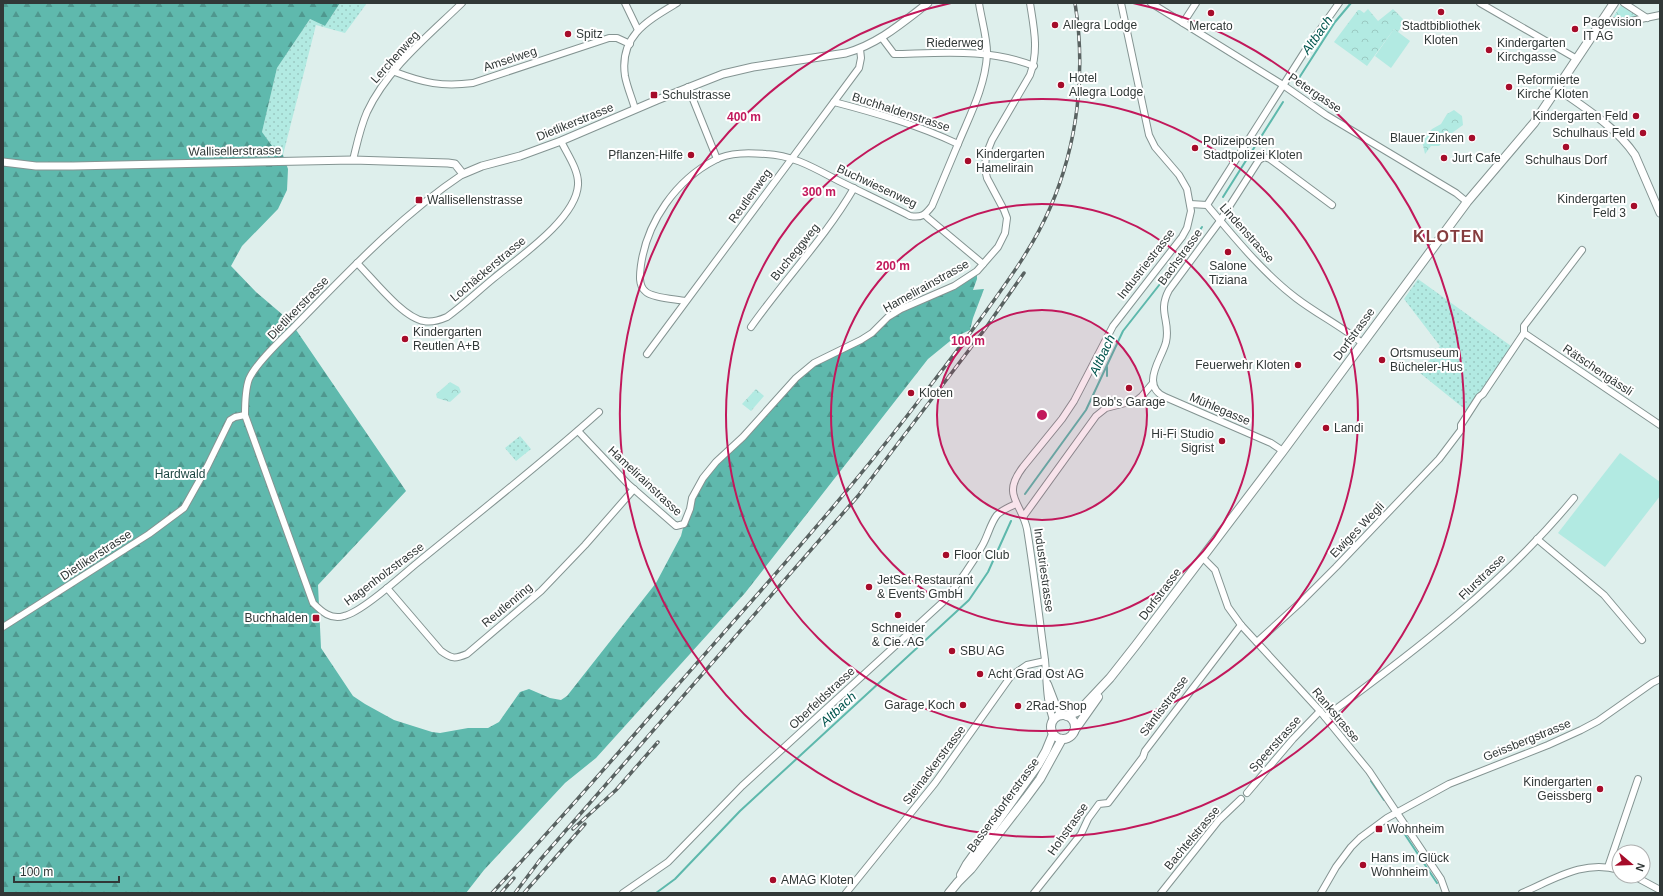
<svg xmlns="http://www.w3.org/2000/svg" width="1663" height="896" viewBox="0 0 1663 896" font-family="Arial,sans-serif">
	<defs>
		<pattern id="grass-dots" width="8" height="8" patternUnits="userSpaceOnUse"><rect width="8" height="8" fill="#b2eae2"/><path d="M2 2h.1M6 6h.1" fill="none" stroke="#9ac9c2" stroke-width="1.8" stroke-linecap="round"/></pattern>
		<pattern id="forest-firs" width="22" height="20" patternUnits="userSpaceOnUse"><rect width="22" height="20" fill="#5fb9ad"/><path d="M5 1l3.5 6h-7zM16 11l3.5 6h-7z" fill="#4f978e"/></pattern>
		<pattern id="park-crowns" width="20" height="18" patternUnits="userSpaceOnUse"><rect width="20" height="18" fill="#b2eae2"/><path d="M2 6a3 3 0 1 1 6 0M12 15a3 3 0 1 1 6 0" fill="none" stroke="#9ac9c2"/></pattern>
	</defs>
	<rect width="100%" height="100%" fill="#deefec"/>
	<g fill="url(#grass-dots)">
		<path d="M340,3h27l-22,30 -29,-8 -33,130 -5,-1 -16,-22 15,-64 33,-49 15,7z"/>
		<path d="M1418,279l93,67 -44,65 -47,-38 20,-27 -36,-47z"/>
		<path d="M520,436l11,13 -15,12 -11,-13z"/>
	</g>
	<path fill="url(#forest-firs)" d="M3,3h337l-15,23 -15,-7 -33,49 -15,64 16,22 5,1 5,14 -1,21 -9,19 -36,37 -11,20 25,26 34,29 116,170 -88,94 3,63 32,48 12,8 29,16 38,12 8,1 28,-5h20l11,-6 21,-30 9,-3 21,9 11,2 6,-4 89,-113 25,-47 3,-12 19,-46 111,-115 47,-23 27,-23 89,-46v8l-4,11 11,-1 -11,29 -3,12 -15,7 -27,22 -183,234 -149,165 -31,25 -81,87 -18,23h-463z"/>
	<g fill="url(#park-crowns)">
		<path d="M1621,5l17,11v2l-26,1z"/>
		<path d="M1368,9l10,12 15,-12 12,12 -7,11 -4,-3 -27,37 -33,-24 24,-32h2l4,3z"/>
		<path d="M1454,110l8,6 1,9 -11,8 -13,13h-8l-6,8 -3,-13 10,-12 9,-5 6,-10z"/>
		<path d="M450,382l9,5 2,5 -11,10 -13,-4 -1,-4z"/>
		<path d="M756,389l8,7 -13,15 -9,-7z"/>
	</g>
	<g fill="#b2eae2">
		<path d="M1394,29l16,12 -19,27 -16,-12z"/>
		<path d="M1620,453l40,29v14l-55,71 -47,-34z"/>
	</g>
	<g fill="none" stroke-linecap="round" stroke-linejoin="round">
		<g stroke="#5db8ac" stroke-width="2">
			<path d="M1299,78l36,-56 16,-19"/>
			<path d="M1223,197l60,-95"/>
			<path d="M1107,376v-9"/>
			<path d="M1025,494l61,-84 37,-79 59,-75 20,-29"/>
			<path d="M1371,781l13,19"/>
			<path d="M1398,824l39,59"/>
			<path d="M656,893l19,-14 65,-68 229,-211 19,-28 23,-51"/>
		</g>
		<g stroke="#849492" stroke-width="8">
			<g id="minor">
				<path d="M625,3l13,27"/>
				<path d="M1151,3l132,82 43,30 130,78 11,9"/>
				<path d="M1480,3l97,56"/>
				<path d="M1624,3l23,15"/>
				<path d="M1602,21h29l29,-6"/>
				<path d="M1183,23l13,-20"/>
				<path d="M882,38l12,16c47,-1 95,-6 140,12"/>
				<path d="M395,72c29,11 47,15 78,11l136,-45h8l13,6"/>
				<path d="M688,87l29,72"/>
				<path d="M834,102c42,11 84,23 124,42 12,-29 27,-57 29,-89 1,-14 -6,-37 -8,-52"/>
				<path d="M635,109c-3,-11 -8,-22 -10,-33 -6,-40 22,-55 52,-73"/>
				<path d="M353,160c4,-16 7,-32 14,-48 20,-43 61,-76 95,-109"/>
				<path d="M463,174c-63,42 -115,98 -168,152 -13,13 -39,37 -46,53 -4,11 -4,24 -4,36l68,188c9,9 18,17 31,13 18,-4 57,-40 73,-53 61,-50 123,-98 182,-151"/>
				<path d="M1190,204l17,1c27,32 55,67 89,93 21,16 45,28 66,45"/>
				<path d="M1207,205l98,-154 34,-48"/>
				<path d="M925,215l3,3 55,46"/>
				<path d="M357,263c16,16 46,55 67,58 8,2 16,-1 23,-4 17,-12 31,-26 47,-39 24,-20 82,-59 84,-93 1,-15 -11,-31 -17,-44"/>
				<path d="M685,301c-9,-2 -34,-3 -40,-10 -7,-6 -5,-18 -4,-26 6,-43 35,-85 74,-105 15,-8 35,-7 51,-6 27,1 50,15 73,27 24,12 48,23 71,35 12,2 15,-1 22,-10l26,-62"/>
				<path d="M751,327c33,-47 74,-89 103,-139"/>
				<path d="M1524,333l136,92"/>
				<path d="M647,354l212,-286 2,-10 -1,-9"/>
				<path d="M578,431l50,53 48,42 8,-2 6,-15 2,-11 11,-20 13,-16 27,-25 53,-59 18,-15 47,-23 11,-7 16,-16 13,-8 53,-23 23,-15 21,-24 7,-14 2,-15 -3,-8 -17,-32 -2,-9 1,-14 6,-15 38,-65c9,-25 4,-46 0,-72"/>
				<path d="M1283,451l-12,-8 -106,-46c-7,-3 -12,-9 -12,-17 0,-13 10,-26 13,-38 5,-21 -9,-30 3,-52l51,-69 39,-61 5,-3 6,2 62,46"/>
				<path d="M1023,517l73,-101 10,-8 31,-8 5,-4 11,-13"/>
				<path d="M1537,539l67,56 38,45"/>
				<path d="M1203,558l12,12 13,37 13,18 79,86 49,60 72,108 5,14"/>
				<path d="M387,588l54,63c11,8 14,8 26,3l74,-63 44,-46 49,-56"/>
				<path d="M3,627l146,-93 35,-26 23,-41 23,-47 5,-3 10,-2"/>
				<path d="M1257,642l45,-41 34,-34 103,-108 22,-29v-5l18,-28 4,-3 41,-61v-7l58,-76"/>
				<path d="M1048,684l12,31"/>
				<path d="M1325,717c89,-65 178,-133 249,-219"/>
				<path d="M1053,720c-7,-20 -6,-39 -8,-60 -6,-44 -11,-88 -18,-131 -6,-28 -26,-33 -4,-62l39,-48 12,-18 39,-75 69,-89 5,-9 4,-17 -4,-22 -8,-14 -24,-28 -6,-12 -28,-132"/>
				<path d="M1247,793l46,-54 27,-28"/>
				<path d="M1608,867l30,-88"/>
				<path d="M1634,876l26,14"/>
				<path d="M623,893l45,-31 74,-76 201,-184c15,-18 28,-36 39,-56 6,-10 8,-22 15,-31 5,-5 12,-8 19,-11"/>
				<path d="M846,893l89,-110 76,-107 16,-11 18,-4"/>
				<path d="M1034,893l47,-59 7,-15 11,-15 9,-1 35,-46 2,-6 96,-126"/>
				<path d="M1161,893l58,-73 22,-21"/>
				<path d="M1321,893l15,-26 15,-20 9,-9 27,-20 62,-34 99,-39 33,-15 17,-9 54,-38 8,-4"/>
				<path d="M1522,893c31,-13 62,-34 97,-23"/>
			</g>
		</g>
		<g stroke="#849492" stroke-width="9">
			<g id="tertiary">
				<path d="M1558,89c27,19 58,38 77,66l25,58"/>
				<path d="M3,162l33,4h37l280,-6 95,3 7,1 8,10 19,-8 38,-10 41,-15 96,-41 66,-26 30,-7 93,-14c32,-9 56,-30 82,-50"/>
			</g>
		</g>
		<g stroke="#849492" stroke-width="10">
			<g id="secondary">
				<circle cx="1063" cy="727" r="12"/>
				<path d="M1067,716l12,-5 31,-33 26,-33 147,-194 184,-249 67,-79 80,-120"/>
				<path d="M1074,731l24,-34"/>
				<path d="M961,875l6,-11 71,-99 8,-14 7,-17"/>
				<path d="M949,893l9,-11 13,-13 55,-71 14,-19 22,-40"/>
			</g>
		</g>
		<use href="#minor" stroke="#fff" stroke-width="6"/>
		<use href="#tertiary" stroke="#fff" stroke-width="7"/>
		<use href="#secondary" stroke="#fff" stroke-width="8"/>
		<g stroke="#596261" stroke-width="3.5">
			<g id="rail">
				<path d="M573,829l43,-39 42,-48"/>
				<path d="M492,893c63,-67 123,-136 183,-205 79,-90 159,-178 232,-272 27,-35 54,-70 80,-106 23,-32 47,-65 63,-102 28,-64 36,-137 25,-205"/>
				<path d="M501,893l13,-15"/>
				<path d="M515,893l25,-33 318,-364 127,-167 39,-56"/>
				<path d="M524,893l61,-69"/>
			</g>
		</g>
		<use href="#rail" stroke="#fff" stroke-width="2" stroke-dasharray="6" stroke-linecap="butt"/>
	</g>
	<circle cx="1042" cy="415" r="105" fill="#c2185b" fill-opacity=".12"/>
	<g fill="none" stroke="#c2185b" stroke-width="2">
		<circle cx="1042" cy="415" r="105"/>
		<circle cx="1042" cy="415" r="211"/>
		<circle cx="1042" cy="415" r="316"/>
		<path d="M1133 3A422 422 0 1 1 951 3"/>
	</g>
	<g fill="#a60c2a" stroke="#fff" stroke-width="1.5">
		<circle cx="1441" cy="12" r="4"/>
		<circle cx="1211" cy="13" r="4"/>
		<circle cx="1055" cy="25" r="4"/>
		<circle cx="1575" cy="29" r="4"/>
		<circle cx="568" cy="34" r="4"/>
		<circle cx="1489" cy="50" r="4"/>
		<circle cx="1061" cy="85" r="4"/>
		<circle cx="1509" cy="87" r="4"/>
		<rect x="650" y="91" width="8" height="8" rx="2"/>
		<circle cx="1636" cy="116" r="4"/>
		<circle cx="1643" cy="133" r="4"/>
		<circle cx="1472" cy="138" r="4"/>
		<circle cx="1566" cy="147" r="4"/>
		<circle cx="1195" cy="148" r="4"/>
		<circle cx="691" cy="155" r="4"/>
		<circle cx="1444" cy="158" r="4"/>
		<circle cx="968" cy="161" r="4"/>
		<rect x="415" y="196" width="8" height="8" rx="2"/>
		<circle cx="1634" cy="206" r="4"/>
		<circle cx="1228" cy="252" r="4"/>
		<circle cx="405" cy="339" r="4"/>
		<circle cx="1382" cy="360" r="4"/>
		<circle cx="1298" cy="365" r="4"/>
		<circle cx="1129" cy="388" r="4"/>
		<circle cx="911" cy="393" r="4"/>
		<circle cx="1326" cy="428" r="4"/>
		<circle cx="1222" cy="441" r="4"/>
		<circle cx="946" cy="555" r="4"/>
		<circle cx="869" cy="587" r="4"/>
		<circle cx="898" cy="615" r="4"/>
		<rect x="312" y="614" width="8" height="8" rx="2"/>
		<circle cx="952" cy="651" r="4"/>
		<circle cx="980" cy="674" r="4"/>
		<circle cx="963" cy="705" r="4"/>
		<circle cx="1018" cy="706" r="4"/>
		<circle cx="1600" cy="789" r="4"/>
		<rect x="1375" y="825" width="8" height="8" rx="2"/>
		<circle cx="1363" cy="865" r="4"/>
		<circle cx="773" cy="880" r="4"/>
	</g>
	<g text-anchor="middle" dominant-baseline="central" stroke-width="4" stroke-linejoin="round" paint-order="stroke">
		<g font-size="12" fill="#313837" stroke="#fff" text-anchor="start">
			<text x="1583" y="22">Pagevision<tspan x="1583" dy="14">IT AG</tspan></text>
			<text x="1063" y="25">Allegra Lodge</text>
			<text x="1211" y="26" text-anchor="middle">Mercato</text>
			<text x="1441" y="26" text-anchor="middle">Stadtbibliothek<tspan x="1441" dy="14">Kloten</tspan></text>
			<text x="576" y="34">Spitz</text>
			<text x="1497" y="43">Kindergarten<tspan x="1497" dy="14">Kirchgasse</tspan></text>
			<text x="1069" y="78">Hotel<tspan x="1069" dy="14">Allegra Lodge</tspan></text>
			<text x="1517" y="80">Reformierte<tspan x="1517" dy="14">Kirche Kloten</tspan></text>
			<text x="662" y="95">Schulstrasse</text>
			<text x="1628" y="116" text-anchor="end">Kindergarten Feld</text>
			<text x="1635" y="133" text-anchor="end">Schulhaus Feld</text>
			<text x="1464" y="138" text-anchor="end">Blauer Zinken</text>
			<text x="1203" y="141">Polizeiposten<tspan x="1203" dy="14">Stadtpolizei Kloten</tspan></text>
			<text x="976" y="154">Kindergarten<tspan x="976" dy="14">Hamelirain</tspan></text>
			<text x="683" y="155" text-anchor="end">Pflanzen-Hilfe</text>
			<text x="1452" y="158">Jurt Cafe</text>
			<text x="1566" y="160" text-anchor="middle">Schulhaus Dorf</text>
			<text x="1626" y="199" text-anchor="end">Kindergarten<tspan x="1626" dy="14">Feld 3</tspan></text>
			<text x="427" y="200">Wallisellenstrasse</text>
			<text x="1228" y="266" text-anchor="middle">Salone<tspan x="1228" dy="14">Tiziana</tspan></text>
			<text x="413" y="332">Kindergarten<tspan x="413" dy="14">Reutlen A+B</tspan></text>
			<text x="1390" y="353">Ortsmuseum<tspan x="1390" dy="14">Bücheler-Hus</tspan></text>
			<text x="1290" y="365" text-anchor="end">Feuerwehr Kloten</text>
			<text x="919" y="393">Kloten</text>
			<text x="1129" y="402" text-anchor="middle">Bob's Garage</text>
			<text x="1334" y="428">Landi</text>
			<text x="1214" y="434" text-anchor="end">Hi-Fi Studio<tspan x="1214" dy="14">Sigrist</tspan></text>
			<text x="954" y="555">Floor Club</text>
			<text x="877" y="580">JetSet Restaurant<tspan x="877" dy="14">&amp; Events GmbH</tspan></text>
			<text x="308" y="618" text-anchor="end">Buchhalden</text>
			<text x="898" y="628" text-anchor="middle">Schneider<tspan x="898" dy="14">&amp; Cie. AG</tspan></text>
			<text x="960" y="651">SBU AG</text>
			<text x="988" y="674">Acht Grad Ost AG</text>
			<text x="955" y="705" text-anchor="end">Garage Koch</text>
			<text x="1026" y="706">2Rad-Shop</text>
			<text x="1592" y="782" text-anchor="end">Kindergarten<tspan x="1592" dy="14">Geissberg</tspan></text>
			<text x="1387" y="829">Wohnheim</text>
			<text x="1371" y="858">Hans im Glück<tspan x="1371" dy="14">Wohnheim</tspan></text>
			<text x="781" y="880">AMAG Kloten</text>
		</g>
		<g font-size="12" fill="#313837" stroke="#fff">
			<text x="955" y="43">Riederweg</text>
			<text transform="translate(395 57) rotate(-48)">Lerchenweg</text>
			<text transform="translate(510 59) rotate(-18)">Amselweg</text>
			<text transform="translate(1315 93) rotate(34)">Petergasse</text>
			<text transform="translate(901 112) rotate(18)">Buchhaldenstrasse</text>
			<text transform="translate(575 122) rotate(-22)">Dietlikerstrasse</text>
			<text transform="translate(235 151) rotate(-1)">Wallisellerstrasse</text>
			<text transform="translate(877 186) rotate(25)">Buchwiesenweg</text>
			<text transform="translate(750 196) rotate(-54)">Reutlenweg</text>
			<text transform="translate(1247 233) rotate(48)">Lindenstrasse</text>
			<text transform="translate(795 252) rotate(-51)">Bucheggweg</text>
			<text transform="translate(1180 257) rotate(-54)">Bachstrasse</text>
			<text transform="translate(1146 264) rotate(-52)">Industriestrasse</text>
			<text transform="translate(488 269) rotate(-40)">Lochäckerstrasse</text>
			<text transform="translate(926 286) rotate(-29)">Hamelirainstrasse</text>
			<text transform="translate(298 308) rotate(-46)">Dietlikerstrasse</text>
			<text transform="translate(1354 334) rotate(-54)">Dorfstrasse</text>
			<text transform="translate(1598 370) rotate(34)">Rätschengässli</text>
			<text transform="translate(1220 409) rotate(23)">Mühlegasse</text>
			<text transform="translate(645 481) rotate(43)">Hamelirainstrasse</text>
			<text transform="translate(1357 530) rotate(-46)">Ewiges Wegli</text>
			<text transform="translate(96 555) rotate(-33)">Dietlikerstrasse</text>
			<text transform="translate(1044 570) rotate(82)">Industriestrasse</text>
			<text transform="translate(384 574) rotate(-37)">Hagenholzstrasse</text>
			<text transform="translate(1482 577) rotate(-44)">Flurstrasse</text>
			<text transform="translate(1160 594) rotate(-53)">Dorfstrasse</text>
			<text transform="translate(507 605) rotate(-40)">Reutlenring</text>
			<text transform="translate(822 698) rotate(-43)">Oberfeldstrasse</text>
			<text transform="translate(1164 706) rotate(-53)">Säntisstrasse</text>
			<text transform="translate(1336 715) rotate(50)">Rankstrasse</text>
			<text transform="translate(1527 740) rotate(-22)">Geissbergstrasse</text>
			<text transform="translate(1275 744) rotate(-48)">Speerstrasse</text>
			<text transform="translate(934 765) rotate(-53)">Steinackerstrasse</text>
			<text transform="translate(1003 805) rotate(-54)">Bassersdorferstrasse</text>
			<text transform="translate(1068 829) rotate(-55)">Hohstrasse</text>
			<text transform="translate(1192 838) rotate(-50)">Bachtelstrasse</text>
		</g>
		<g font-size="12" fill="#1d4641" stroke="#fff">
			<text x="180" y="474">Hardwald</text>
		</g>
		<g font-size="13" font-style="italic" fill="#00544d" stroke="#fff">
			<text transform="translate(1317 35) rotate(-55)">Altbach</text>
			<text transform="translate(1102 355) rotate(-65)">Altbach</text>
			<text transform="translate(838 709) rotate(-43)">Altbach</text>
		</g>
		<g font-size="16" font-weight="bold" letter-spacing="1" fill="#853c3e" stroke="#fff">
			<text x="1449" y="236">KLOTEN</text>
		</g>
	</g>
	<circle cx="1042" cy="415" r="6" fill="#c2185b" stroke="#fff" stroke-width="2"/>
	<g font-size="12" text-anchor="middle" font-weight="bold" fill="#c2185b" stroke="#fff" stroke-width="4" stroke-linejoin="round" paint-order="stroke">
		<text x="744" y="121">400 m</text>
		<text x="819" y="196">300 m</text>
		<text x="893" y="270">200 m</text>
		<text x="968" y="345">100 m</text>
	</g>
	<rect width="1663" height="896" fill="none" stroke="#313837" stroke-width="8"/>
	<g transform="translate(1631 864) rotate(109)"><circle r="19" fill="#ffffff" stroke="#adafaf"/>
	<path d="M0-3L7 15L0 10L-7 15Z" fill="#a60c2a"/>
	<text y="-6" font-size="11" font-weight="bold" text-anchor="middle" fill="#313837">N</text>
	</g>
	<path d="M14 876v6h105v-6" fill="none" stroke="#313837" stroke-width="2"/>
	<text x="20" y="876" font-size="12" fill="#313837" stroke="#ffffff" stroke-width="3" paint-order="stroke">100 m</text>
</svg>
